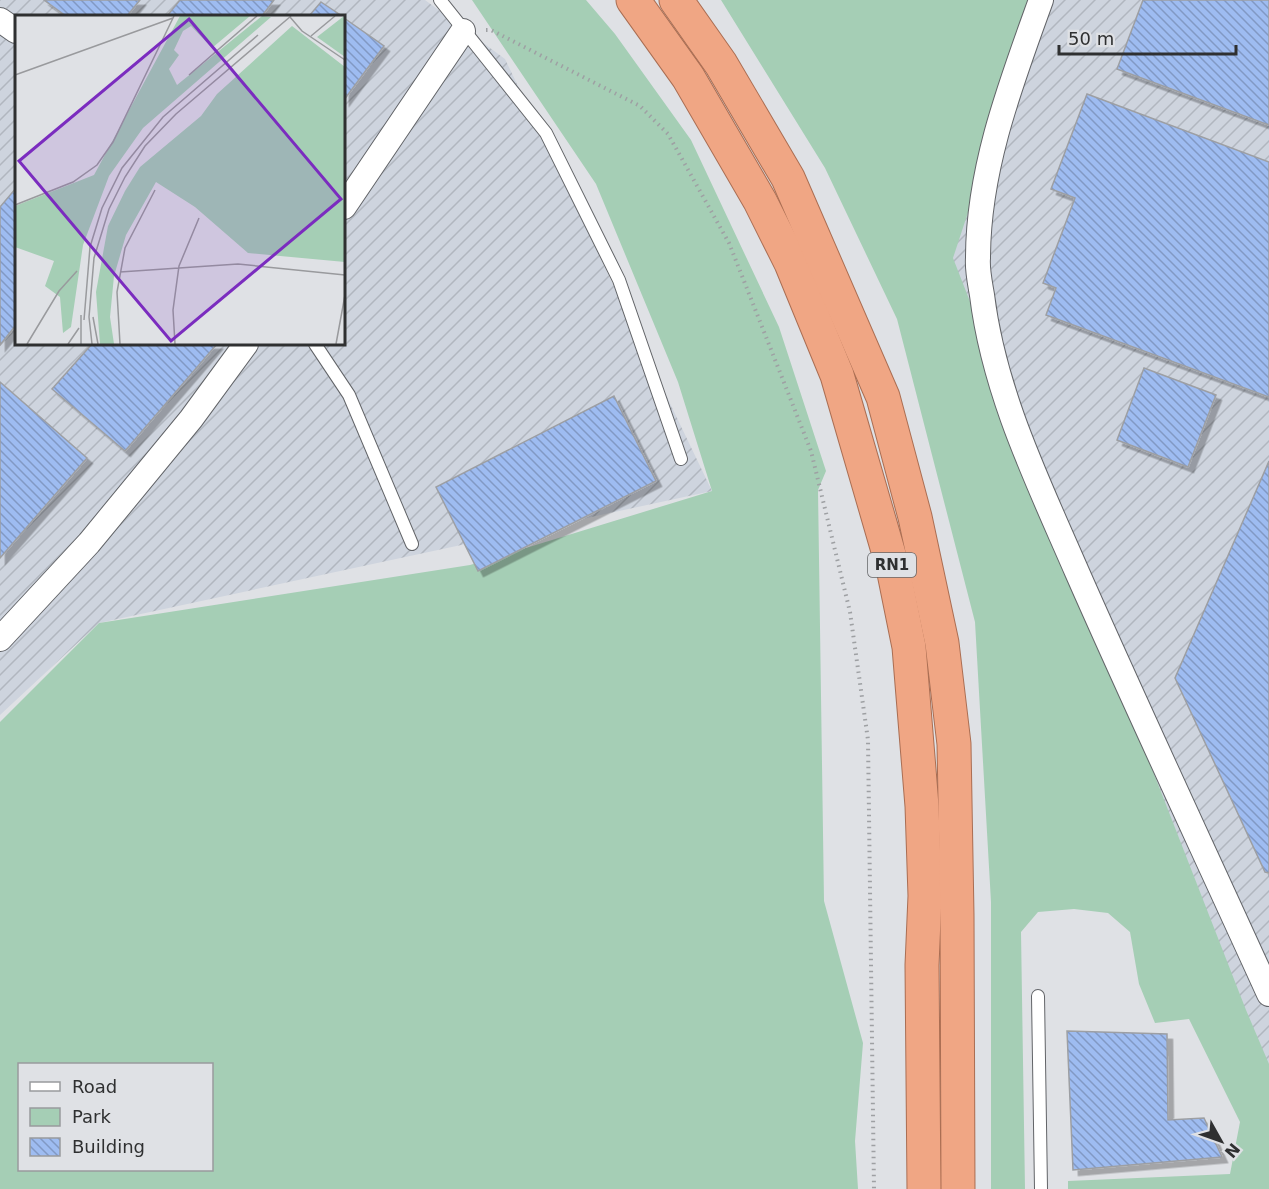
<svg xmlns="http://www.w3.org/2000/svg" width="1269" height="1189" viewBox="0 0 1269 1189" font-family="'DejaVu Sans',sans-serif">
	<defs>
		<pattern id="industrial-furrows" width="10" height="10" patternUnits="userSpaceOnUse" patternTransform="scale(1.5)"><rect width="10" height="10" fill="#ced4de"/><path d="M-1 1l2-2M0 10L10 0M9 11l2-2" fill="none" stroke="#b1b6bf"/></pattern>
		<pattern id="building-back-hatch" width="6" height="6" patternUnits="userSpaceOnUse" patternTransform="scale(1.5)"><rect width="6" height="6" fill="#9ebcf1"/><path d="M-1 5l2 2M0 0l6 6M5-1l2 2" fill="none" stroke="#8199c4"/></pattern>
		<filter id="shadow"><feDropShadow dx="5.5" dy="5.5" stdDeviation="0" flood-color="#0004"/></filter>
	</defs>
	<rect width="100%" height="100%" fill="#dfe1e5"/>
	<g fill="url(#industrial-furrows)" fill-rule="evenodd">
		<path d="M0,0h425l80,59 207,432 -613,132 -99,92zM16,16h328v328h-328z"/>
		<path d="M811,0h458v1121z"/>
	</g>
	<g fill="#a5ceb5" fill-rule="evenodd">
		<path d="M472,0h114l29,34 76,106 88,187 47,144 -8,19 6,411 39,142 -8,98 3,48h-858v-467l99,-99 371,-58 242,-74 -34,-109 -82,-198zM20,1064h192v106h-192z"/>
		<path d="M721,0h317l-85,258 293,752 23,54v125h-201v-8l162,-7 10,-52 -51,-103 -34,4 -16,-39 -9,-52 -22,-19 -34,-4 -36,3 -17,20 4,257h-34v-287l-16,-280 -78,-303 -72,-151z"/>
	</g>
	<g fill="url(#building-back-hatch)" stroke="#9d9fa3" stroke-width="1.5" filter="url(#shadow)">
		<path d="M44,0h96l-13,16h-61z"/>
		<path d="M180,0h94l-12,16h-95z"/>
		<path d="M1143,0h126v125l-152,-56z"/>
		<path d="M321,2l21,14h-33z"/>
		<path d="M344,18l40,28 -40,54z"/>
		<path d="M1087,94l182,68v235l-223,-82 10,-27 -13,-5 32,-85 -24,-9z"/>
		<path d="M16,188v137l-16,20v-138z"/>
		<path d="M92,344h125l-92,107 -73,-62z"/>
		<path d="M1144,368l72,27 -28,72 -71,-27z"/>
		<path d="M0,382l87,76 -87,100z"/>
		<path d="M614,396l42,85 -178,90 -42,-84z"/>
		<path d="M1269,461v412l-4,-1 -90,-194z"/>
		<path d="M1067,1031l100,3 1,86 36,-2 18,39 -149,13z"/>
	</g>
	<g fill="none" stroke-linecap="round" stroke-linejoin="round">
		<g stroke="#626468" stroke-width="14">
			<g id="service">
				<path d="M440,0l106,133 73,147 62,179"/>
				<path d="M315,344l34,51 63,149"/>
				<path d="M1038,996l3,193"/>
			</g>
		</g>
		<g stroke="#626468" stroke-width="26">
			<g id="minor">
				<path d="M1041,0c-30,83 -63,169 -63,258 -1,12 2,25 4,37 12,98 56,187 95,277 62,141 128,281 192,422"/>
				<path d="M0,20l16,11"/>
				<path d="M344,207l119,-176"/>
				<path d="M0,639l89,-96 102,-124 55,-75"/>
			</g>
		</g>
		<g stroke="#aa6e53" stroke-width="35">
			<g id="trunk">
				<path d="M633,0l55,77 72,124 31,62 46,112 56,193 16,79 13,159 3,90 -3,69 2,224"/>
				<path d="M676,0l45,64 67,114 95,219 32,120 27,126 12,101 3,171 1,274"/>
			</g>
		</g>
		<path stroke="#9ea0a3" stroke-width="4" stroke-dasharray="1.5 4.5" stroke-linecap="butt" d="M486,30h5l149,76 28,28 61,109 82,208 39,161 18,128 6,449"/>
		<use href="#service" stroke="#fff" stroke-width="12"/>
		<use href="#minor" stroke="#fff" stroke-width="24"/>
		<use href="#trunk" stroke="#f0a684" stroke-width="33"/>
	</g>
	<g text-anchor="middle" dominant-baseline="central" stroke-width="4.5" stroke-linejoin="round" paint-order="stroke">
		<rect fill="#dfe1e5" stroke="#646567" stroke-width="1.5" x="868" y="553" width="48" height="24" rx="4.5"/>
		<g font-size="15" font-weight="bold" fill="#2f3031">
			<text x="892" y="565">RN1</text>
		</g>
	</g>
	<g transform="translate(15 15)">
		<rect width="330" height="330" fill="#dfe1e5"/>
		<path d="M165,1h70l-38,32 -21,-22 -8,5 -9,19 5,5 -10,14 8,16 85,-69 9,1 -128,111 -34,48 -26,69 -12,82 -8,6 -3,-36 -15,-11 9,-25 -39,-14v-41l79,-31zM329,1h1v41l-28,-20zM277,11l53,41v195l-97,-9 -53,-46 -39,-25 -30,53 -12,41 -4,41 4,27h-14l-4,-52 12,-66 17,-35 15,-24 61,-51 16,-22z" fill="#a5ceb5"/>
		<path fill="none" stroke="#999a9d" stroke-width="1.5" d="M275,2l12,14 43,29M296,21l24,-20M0,60l158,-57M174,60l68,-59M0,190l58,-23 24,-17 16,-23 61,-126M105,257l118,-8 107,11M78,302l5,27M69,305l6,-73 12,-39 20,-40 41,-51 95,-82M12,329l32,-53 18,-20M53,329l11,-16M66,329v-29M77,329l-3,-27 5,-59 15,-49 16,-32 20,-31 31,-32 115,-98M105,329l-3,-52 8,-44 30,-58M160,329l-2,-34 6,-44 20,-48M321,329l9,-49"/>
		<path fill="#7b2cbf" fill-opacity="0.15" stroke="#7b2cbf" stroke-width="3" d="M174,4l152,180 -170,142 -152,-180z"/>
		<rect width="330" height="330" fill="none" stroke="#2f3031" stroke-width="3"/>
	</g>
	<rect x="18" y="1063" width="195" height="108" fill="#dfe1e5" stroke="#999a9d" stroke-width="1.5"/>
	<rect x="30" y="1082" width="30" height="9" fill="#ffffff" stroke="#999a9d" stroke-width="1.5"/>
	<text x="72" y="1093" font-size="18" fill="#2f3031">Road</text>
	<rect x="30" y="1108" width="30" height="18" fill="#a5ceb5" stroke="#999a9d" stroke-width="1.5"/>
	<text x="72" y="1123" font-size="18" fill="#2f3031">Park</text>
	<rect x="30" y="1138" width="30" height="18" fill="url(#building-back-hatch)" stroke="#999a9d" stroke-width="1.5"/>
	<text x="72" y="1153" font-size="18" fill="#2f3031">Building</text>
	<g transform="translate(1221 1141) rotate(130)" stroke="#dfe1e5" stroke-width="4.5" paint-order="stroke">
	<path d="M0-4.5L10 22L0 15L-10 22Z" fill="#2f3031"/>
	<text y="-9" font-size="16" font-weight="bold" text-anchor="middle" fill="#2f3031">N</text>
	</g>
	<path d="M1059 45v9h177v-9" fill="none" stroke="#2f3031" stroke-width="3"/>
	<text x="1068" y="45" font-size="18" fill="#2f3031" stroke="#dfe1e5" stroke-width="4.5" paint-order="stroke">50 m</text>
</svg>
